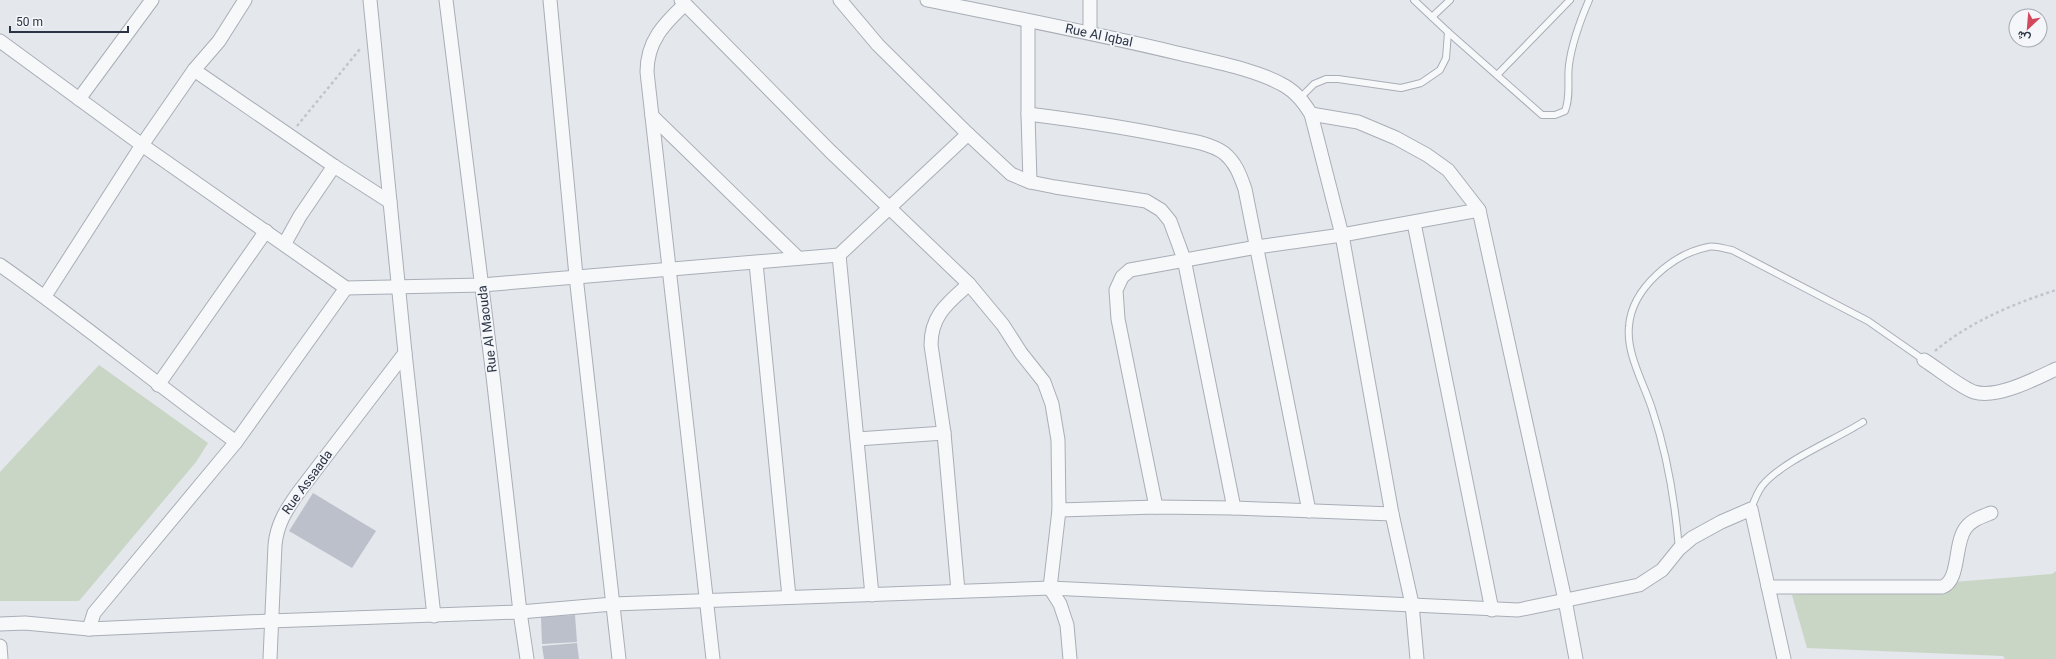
<svg xmlns="http://www.w3.org/2000/svg" width="2056" height="659" viewBox="0 0 2056 659" font-family="Roboto,Vazirmatn,sans-serif">
	<rect width="100%" height="100%" fill="#e4e7ec"/>
	<g fill="#c9d6c5">
		<path d="M99,365l109,78 -12,19 -117,139h-79v-129z"/>
		<path d="M2056,571v88h-51l-2,-3 -196,-8 -15,-53 260,-21z"/>
	</g>
	<g fill="#bbc0ca">
		<path d="M313,493l63,38 -24,37 -63,-37z"/>
		<path d="M575,615l2,27 -35,2 -1,-27z"/>
		<path d="M577,643l2,16h-35l-2,-13z"/>
	</g>
	<g fill="none" stroke-linecap="round" stroke-linejoin="round">
		<g stroke="#a9aeb7" stroke-width="8">
			<g id="lane">
				<path d="M1432,17l18,-17"/>
				<path d="M1448,32l94,83h13l10,-4c6,-15 2,-30 4,-46 3,-23 11,-44 20,-65"/>
				<path d="M1497,75l73,-75"/>
				<path d="M1300,98l14,-14 12,-5h12l63,9 20,-5 19,-13 6,-12 2,-26 -34,-32"/>
				<path d="M1751,509c3,-8 6,-16 11,-23 20,-25 73,-46 101,-64"/>
				<path d="M1679,549c-4,-47 -11,-92 -26,-137 -8,-27 -27,-57 -24,-86 3,-38 44,-72 79,-79 6,-2 17,2 24,3l136,71 56,39"/>
			</g>
		</g>
		<g stroke="#a9aeb7" stroke-width="15">
			<g id="street">
				<path d="M245,0l-26,41 -25,29 140,96 56,36"/>
				<path d="M370,0l35,353 29,263"/>
				<path d="M446,0l47,376 27,236 7,47"/>
				<path d="M550,0l26,276 43,383"/>
				<path d="M681,0l149,151 139,133 34,41 18,28 23,29 8,22 6,36 1,70 -9,78 10,16 7,21 3,34"/>
				<path d="M840,0l38,45 90,89 43,40 19,8 25,5 91,14 15,9 9,11 14,38 50,249"/>
				<path d="M927,0c84,17 167,33 250,53 33,8 79,16 108,33 12,7 19,17 26,28l31,121 50,279 20,90 5,55"/>
				<path d="M685,4c-21,20 -38,37 -38,68l66,587"/>
				<path d="M1028,21v93l2,68"/>
				<path d="M1090,33v-33"/>
				<path d="M0,41l142,104 204,143 136,-3 357,-30 129,-121"/>
				<path d="M79,99l73,-99"/>
				<path d="M1028,114c48,6 96,13 144,23 16,3 38,6 52,16 12,10 16,22 21,36l64,322"/>
				<path d="M1311,114l47,8 38,16 31,17 21,15 31,40 86,390 11,59"/>
				<path d="M652,116l146,142"/>
				<path d="M1414,223l78,387"/>
				<path d="M285,243l15,-27 34,-50"/>
				<path d="M839,255l33,340"/>
				<path d="M756,263l33,334"/>
				<path d="M0,265c80,56 156,119 236,177"/>
				<path d="M45,296l97,-151 52,-75"/>
				<path d="M1924,360c13,8 36,27 50,32 23,7 61,-13 82,-23"/>
				<path d="M158,385l108,-154"/>
				<path d="M857,439l87,-6"/>
				<path d="M1156,507l-38,-188 -2,-29 6,-13 8,-7 127,-23 85,-12 137,-25"/>
				<path d="M1059,510l97,-3 78,1 158,6"/>
				<path d="M1768,587h174c18,-6 12,-42 23,-58 6,-9 16,-12 26,-16"/>
				<path d="M958,591l-14,-158 -13,-88c0,-30 17,-42 38,-61"/>
				<path d="M0,624l25,-1 64,6 181,-8 250,-9 93,-8 437,-16 468,22 121,-25 23,-15 17,-21 13,-11 29,-16 30,-13 33,150"/>
				<path d="M89,629l5,-16 142,-171 110,-154"/>
				<path d="M0,646l1,13"/>
				<path d="M270,659l5,-114c2,-21 11,-35 23,-52l107,-140"/>
			</g>
		</g>
		<g stroke="#c2c5cb" stroke-width="2.5" stroke-dasharray="3 3" stroke-linecap="butt">
			<path d="M297,126l63,-77"/>
			<path d="M1935,351c36,-30 78,-47 121,-61"/>
		</g>
		<use href="#lane" stroke="#f7f8fa" stroke-width="6"/>
		<use href="#street" stroke="#f7f8fa" stroke-width="13"/>
	</g>
	<g text-anchor="middle" dominant-baseline="central" stroke-width="3.5" stroke-linejoin="round" paint-order="stroke">
		<g font-size="13" fill="#2b3445" stroke="#f4f6f9">
			<text transform="translate(1099 35) rotate(12)">Rue Al Iqbal</text>
			<text transform="translate(487 329) rotate(-97)">Rue Al Maouda</text>
			<text transform="translate(307 482) rotate(-54)">Rue Assaada</text>
		</g>
	</g>
	<g transform="translate(2028 28) rotate(206)"><circle r="19" fill="#f4f6f9" stroke="#a4a8b1"/>
	<path d="M0-3L7 15L0 10L-7 15Z" fill="#d1495b"/>
	<text y="-6" font-size="11" font-weight="bold" text-anchor="middle" fill="#2b3445">ش</text>
	</g>
	<path d="M10 26v6h118v-6" fill="none" stroke="#2b3445" stroke-width="2"/>
	<text x="16" y="26" font-size="12" fill="#2b3445" stroke="#f4f6f9" stroke-width="3" paint-order="stroke">50 m</text>
</svg>
